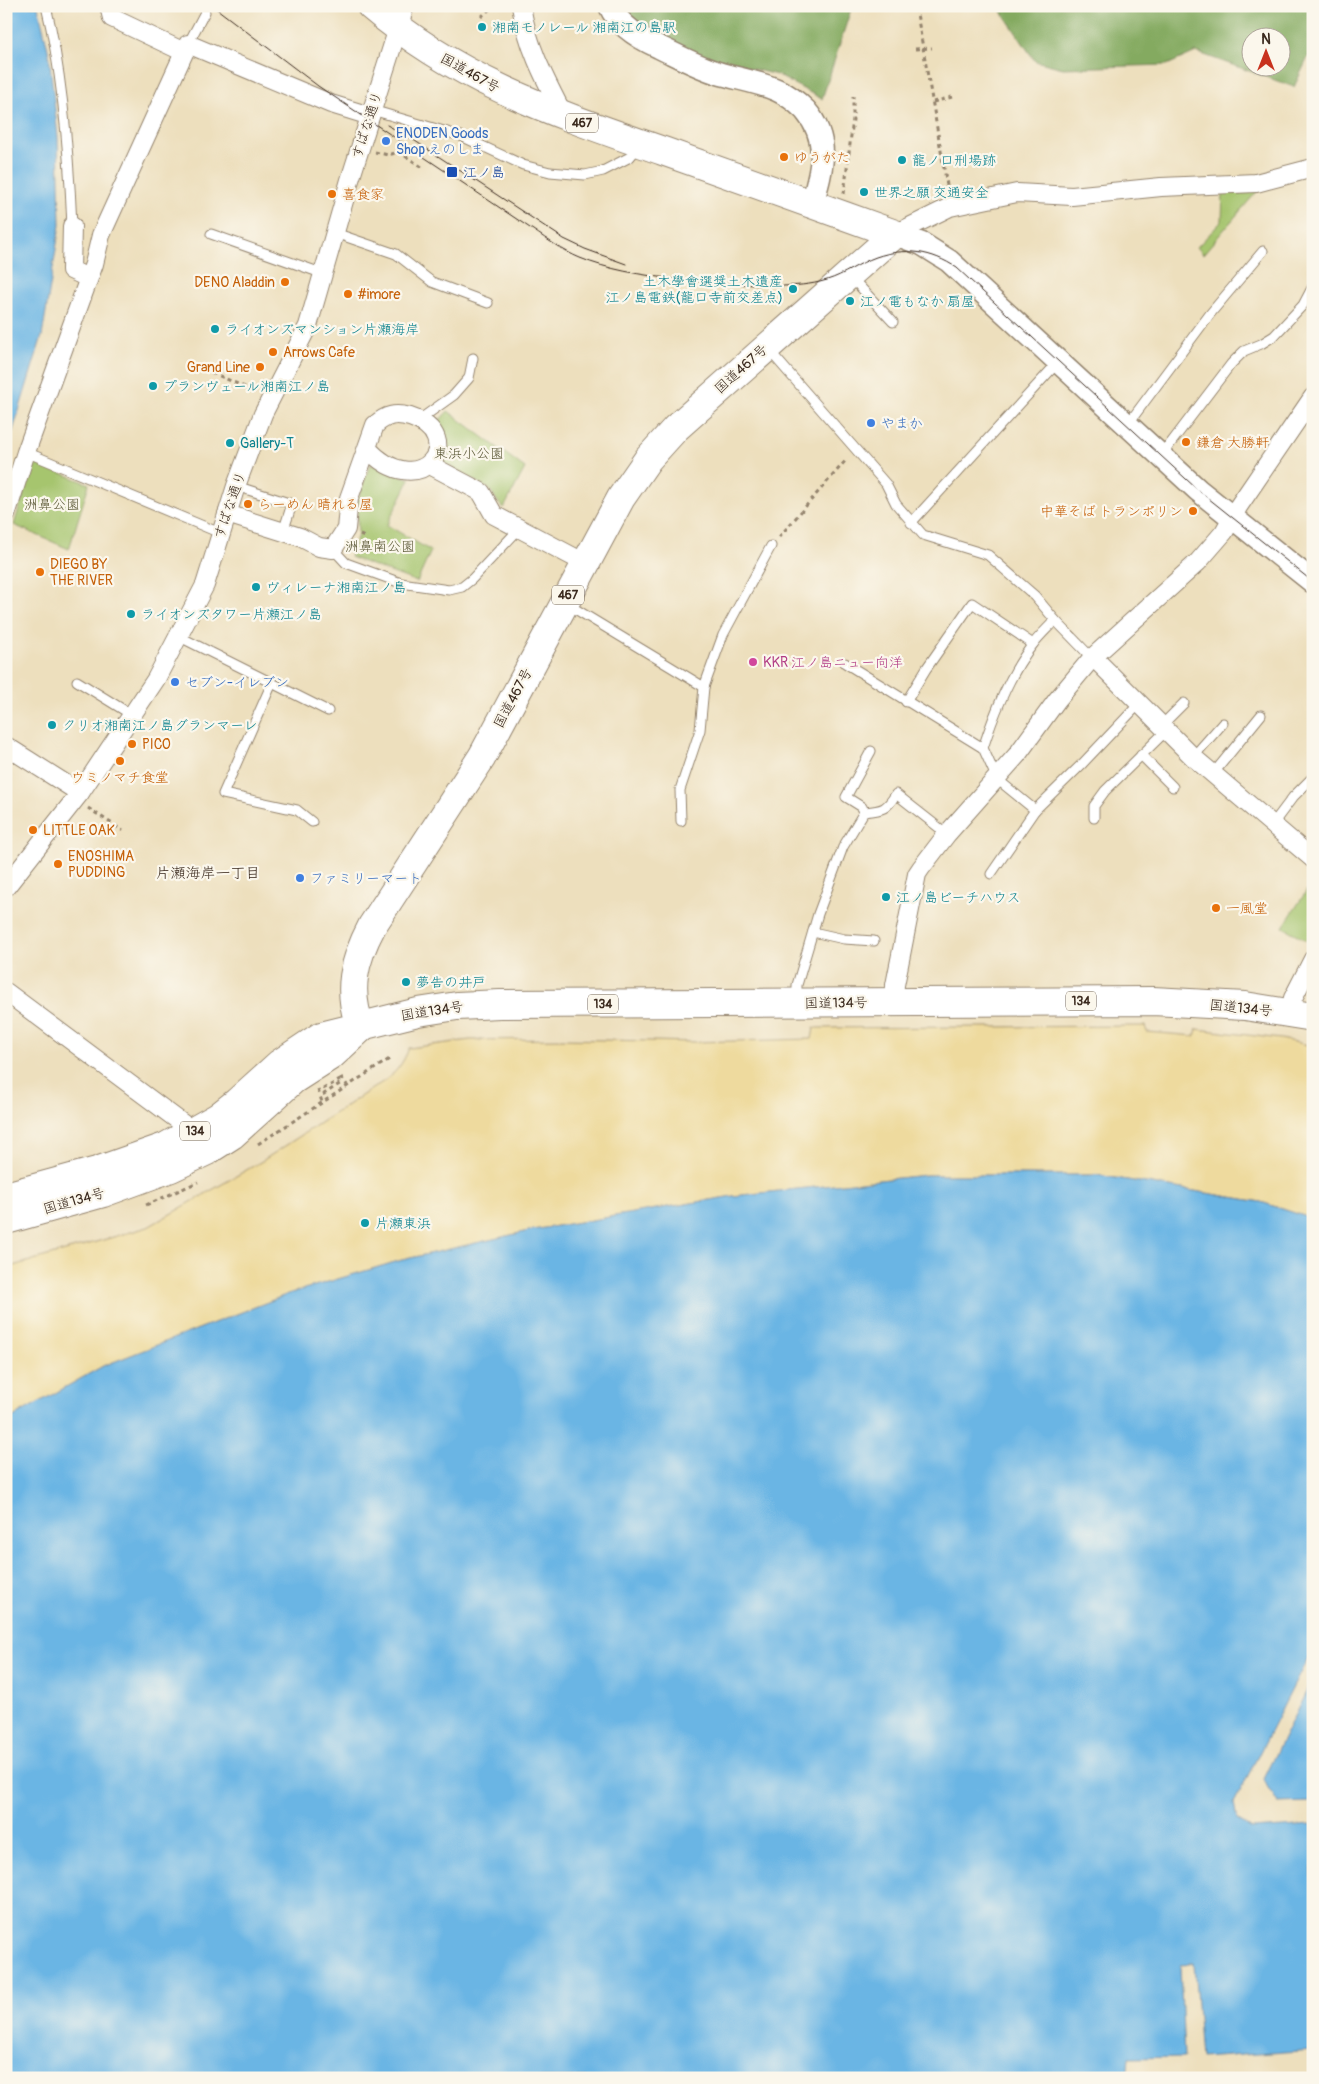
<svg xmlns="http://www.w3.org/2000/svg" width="1319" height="2084" viewBox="0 0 1319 2084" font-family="Pangolin,'Klee One',sans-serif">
	<rect width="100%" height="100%" fill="#fbf7ec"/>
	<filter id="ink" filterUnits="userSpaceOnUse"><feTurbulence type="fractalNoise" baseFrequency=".02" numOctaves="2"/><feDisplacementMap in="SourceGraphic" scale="10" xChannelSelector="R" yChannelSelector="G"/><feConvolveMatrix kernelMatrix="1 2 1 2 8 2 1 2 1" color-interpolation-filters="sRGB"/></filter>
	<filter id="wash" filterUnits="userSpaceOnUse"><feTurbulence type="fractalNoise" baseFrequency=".0096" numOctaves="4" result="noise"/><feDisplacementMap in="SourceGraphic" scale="20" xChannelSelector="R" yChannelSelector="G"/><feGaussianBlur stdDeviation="1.12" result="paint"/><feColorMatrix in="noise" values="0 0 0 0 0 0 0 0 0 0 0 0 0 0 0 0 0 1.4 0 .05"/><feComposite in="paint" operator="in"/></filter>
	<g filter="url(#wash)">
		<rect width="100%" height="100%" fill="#eddfbd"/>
		<g fill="#a6c56e" stroke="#707846">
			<path d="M1260,188l-57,66 -6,-7 25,-26 1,-29z"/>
			<path d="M448,411l77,57 -21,40c-7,-5 -9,-12 -15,-19l-47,-27c5,-16 1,-23 -7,-37z"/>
			<path d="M33,462l56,22 -20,65 -55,-24z"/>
			<path d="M370,464l40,15 -23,46 44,26 -14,31 -67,-25 8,-22 -1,-32z"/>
			<path d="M1313,881v63l-30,-17z"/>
		</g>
		<g fill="#84aa61" stroke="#606a40" fill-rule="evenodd">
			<path d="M621,6h231l-30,93 -45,-24 -61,-15 -46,-18 -36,-21z"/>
			<path d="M998,6h315v41l-19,40 -98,-35 -29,13 -104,3 -28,-7zM1252,38h30v30h-30z"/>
		</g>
		<path fill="#eeda9e" stroke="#94825e" d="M1145,1026l2,6 48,4 2,-7 84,10 32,7v173l-52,-17 -164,-27h-171l-193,21 -200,34 -131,30 -111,33 -188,73 -97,55v-153l142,-41 114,-66 122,-80c13,-9 19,-18 25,-33l61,-8 92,-1 132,3 118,-3 2,-11z"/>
		<g fill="#6bb5e4" stroke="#537081">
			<path d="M6,6h32l11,48 9,83 2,88 -18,111 -36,117z"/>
			<path d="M926,1175h171l164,27 52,17v429l-79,155 3,16 15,10 61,-4v225l-112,8 -7,-94 -14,1 4,92 -55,1 -2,20h-1121v-657l97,-55 188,-73 111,-33 131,-30 200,-34z"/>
			<path d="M1313,1678v124l-35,1 -15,-24z"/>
		</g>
	</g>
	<g filter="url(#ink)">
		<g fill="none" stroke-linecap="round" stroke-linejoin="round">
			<g stroke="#94846e" stroke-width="11">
				<g id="service">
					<path d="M46,6c17,69 23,148 26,220"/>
					<path d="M188,44l17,-32"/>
					<path d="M372,110l89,26 62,29 27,7 35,3 18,-4 27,-14 9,-11"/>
					<path d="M335,233l61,21 36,28 56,21"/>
					<path d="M211,234l113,40"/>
					<path d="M850,276l43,46"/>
					<path d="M768,349l118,135 10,20 27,31 65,20 47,41 20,24 37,38"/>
					<path d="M419,420l35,-25 15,-17 4,-20"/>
					<path d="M1128,424l82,-110 53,-63"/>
					<path d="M26,452l194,81"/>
					<path d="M1161,456l70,-92 13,-13 17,-7 13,-8 29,-31 10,-19"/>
					<path d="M236,486l56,18 -9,28"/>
					<path d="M911,523l148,-162"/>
					<path d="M333,549l13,14 55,20 48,7 13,-3 10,-8 47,-50"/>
					<path d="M567,604l137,83 19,-52 48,-89"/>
					<path d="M178,636l150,75"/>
					<path d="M845,663l138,85c11,-34 28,-77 51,-105 6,-8 14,-15 21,-23"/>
					<path d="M77,681l55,34"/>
					<path d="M272,683l-49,111 74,16 15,12"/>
					<path d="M906,702l20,-33 46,-66 61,41"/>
					<path d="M1162,725l22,-22"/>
					<path d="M983,748l14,31 38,31 48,-47 57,-60"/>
					<path d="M1141,755l32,32"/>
					<path d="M1193,757l30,-34"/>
					<path d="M1213,774l48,-59"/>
					<path d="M864,812l-2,-5 -16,-10 25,-46"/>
					<path d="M1094,818v-12l11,-15 62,-61"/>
					<path d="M681,821l-1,-31 20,-60 4,-43"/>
					<path d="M1272,825l21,-28 20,-20"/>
					<path d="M991,874l44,-64"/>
					<path d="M813,932l31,7 30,2"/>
					<path d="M797,1000v-15l21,-71 25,-67 21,-35c19,-2 22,-2 32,-18l51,40"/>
				</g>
			</g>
			<g stroke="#94846e" stroke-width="20">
				<g id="minor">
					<path d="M109,6l3,12 72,34"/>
					<path d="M521,6c7,42 24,73 43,110"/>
					<path d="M72,226l-1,44 17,8"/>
					<path d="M895,234l55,-27 67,-14 55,3 89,-9 95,-4 57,-15"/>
					<path d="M430,465l51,27 13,23 91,48"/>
					<path d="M227,514l73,23 19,10 14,2 13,-20 3,-31 26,-73c11,-10 20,-12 35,-8 60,20 10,89 -43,31"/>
					<path d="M6,515l20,-63 68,-188 7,-29 87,-191 143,60 39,12"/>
					<path d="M1093,657l100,100 120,102"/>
					<path d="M6,746l74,47"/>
					<path d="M6,887l74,-94 76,-114 49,-94 31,-99 27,-72 45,-88 42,-146 55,-174"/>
					<path d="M6,992l188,140"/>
					<path d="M894,1002l1,-17 22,-111 4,-6 26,-34 70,-79 40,-55 35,-42 106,-96 26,-30 14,-25 75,-110"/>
					<path d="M1289,1013l4,-15 20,-39"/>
				</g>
			</g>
			<g stroke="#94846e" stroke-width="25">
				<g id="tertiary">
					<path d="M610,6c8,19 31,33 49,41 19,9 39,20 59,26 20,6 41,9 59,17 11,5 20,12 28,20 26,30 17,59 7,94"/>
					<path d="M895,234l27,10 27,17 249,229 115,92"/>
				</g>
			</g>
			<g stroke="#94846e" stroke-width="30">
				<g id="trunk">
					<path d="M361,1028c-15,-37 -7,-68 11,-102l110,-169 139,-259 27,-39 28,-31 219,-194c-77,-28 -154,-55 -232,-83 -108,-38 -203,-69 -292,-145"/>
					<path d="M6,1196l91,-25 68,-24 53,-30 19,-15 42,-38 42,-28 97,-24 39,-6 43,-2 653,-3 92,5 68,11"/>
					<path d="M6,1220l97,-27 68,-25 36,-17 25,-16 61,-55 39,-25 28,-26"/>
				</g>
			</g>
			<g stroke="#94846e" stroke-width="3" stroke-dasharray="4 4" stroke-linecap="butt">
				<path d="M916,8l32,183"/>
				<path d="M481,17l12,-11"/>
				<path d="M915,49l17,-1"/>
				<path d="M933,102l19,-5"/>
				<path d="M375,152l13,3 11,-3 23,15"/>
				<path d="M844,194l9,-75v-23"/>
				<path d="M190,363l66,29"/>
				<path d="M360,535l7,3"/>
				<path d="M779,537l68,-78"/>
				<path d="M88,808l35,23"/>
				<path d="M341,1077l6,8"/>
				<path d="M323,1089l17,-9 1,3 -17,11 3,4"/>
				<path d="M318,1090l4,12"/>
				<path d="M258,1144l133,-86"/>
				<path d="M146,1205l52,-23"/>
			</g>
			<use href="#service" stroke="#fff" stroke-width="9"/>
			<use href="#minor" stroke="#fff" stroke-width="18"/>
			<use href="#tertiary" stroke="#fff" stroke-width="22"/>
			<use href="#trunk" stroke="#fff" stroke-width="28"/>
			<g stroke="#3b2a1e" stroke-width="1">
				<path d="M213,6l105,80 215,144c15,10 30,21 47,28 53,22 138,25 197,28 17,0 34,-1 50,-6 17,-5 32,-17 49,-23 29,-10 56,-6 81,11l241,222 115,92"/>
				<path d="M387,125l22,12 155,102 21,10 41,15"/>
			</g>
		</g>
	</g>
	<g fill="#0f9aa8" stroke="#fbf7ec" stroke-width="2">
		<circle cx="482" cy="27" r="5"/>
		<circle cx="902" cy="160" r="5"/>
		<circle cx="864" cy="192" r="5"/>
		<circle cx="793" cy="289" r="5"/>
		<circle cx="850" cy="301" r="5"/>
		<circle cx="215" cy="329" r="5"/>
		<circle cx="153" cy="386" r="5"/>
		<circle cx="230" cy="443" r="5"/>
		<circle cx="256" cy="587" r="5"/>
		<circle cx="131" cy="614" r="5"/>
		<circle cx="52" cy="725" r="5"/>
		<circle cx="886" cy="897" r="5"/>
		<circle cx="406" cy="982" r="5"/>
		<circle cx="365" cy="1223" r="5"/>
	</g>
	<g fill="#3f7fe0" stroke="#fbf7ec" stroke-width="2">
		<circle cx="386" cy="141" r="5"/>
		<circle cx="871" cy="423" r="5"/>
		<circle cx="175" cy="682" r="5"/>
		<circle cx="300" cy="878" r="5"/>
	</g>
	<g fill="#e8710a" stroke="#fbf7ec" stroke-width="2">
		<circle cx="784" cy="157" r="5"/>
		<circle cx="332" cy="194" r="5"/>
		<circle cx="285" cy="282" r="5"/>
		<circle cx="348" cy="294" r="5"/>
		<circle cx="273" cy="352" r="5"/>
		<circle cx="260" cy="367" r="5"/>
		<circle cx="1186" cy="442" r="5"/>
		<circle cx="248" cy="504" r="5"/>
		<circle cx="1193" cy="511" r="5"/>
		<circle cx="40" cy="572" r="5"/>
		<circle cx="132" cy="744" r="5"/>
		<circle cx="120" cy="761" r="5"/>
		<circle cx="33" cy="830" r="5"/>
		<circle cx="58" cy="864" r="5"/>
		<circle cx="1216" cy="908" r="5"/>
	</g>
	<rect fill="#1a4fb4" stroke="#fbf7ec" stroke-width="2" x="446" y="166" width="12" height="12" rx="2.5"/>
	<circle fill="#d1479c" stroke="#fbf7ec" stroke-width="2" cx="753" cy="662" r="5"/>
	<g text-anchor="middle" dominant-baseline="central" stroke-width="4.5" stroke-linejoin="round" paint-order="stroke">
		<g fill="#fbf7ec" stroke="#75685c" stroke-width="1">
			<rect x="566" y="113.5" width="32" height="19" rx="4"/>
			<rect x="552" y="585.5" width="32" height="19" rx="4"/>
			<rect x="1066" y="991.5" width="30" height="19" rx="4"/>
			<rect x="588" y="994.5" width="30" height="19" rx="4"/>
			<rect x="180" y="1121.5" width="30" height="19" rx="4"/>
		</g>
		<g font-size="12" font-weight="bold" fill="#3b2a1e">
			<text x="582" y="123">467</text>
			<text x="568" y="595">467</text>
			<text x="1081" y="1001">134</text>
			<text x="603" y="1004">134</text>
			<text x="195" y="1131">134</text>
		</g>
		<g font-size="14" fill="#0d838f" stroke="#fbf7ec" text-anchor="start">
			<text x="492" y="27">湘南モノレール 湘南江の島駅</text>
			<text x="912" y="160">龍ノ口刑場跡</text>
			<text x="874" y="192">世界之願 交通安全</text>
			<text x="783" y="281" text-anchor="end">土木學會選奨土木遺産<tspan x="783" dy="16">江ノ島電鉄(龍口寺前交差点)</tspan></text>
			<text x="860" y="301">江ノ電もなか 扇屋</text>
			<text x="225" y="329">ライオンズマンション片瀬海岸</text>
			<text x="163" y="386">プランヴェール湘南江ノ島</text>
			<text x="240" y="443">Gallery-T</text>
			<text x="266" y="587">ヴィレーナ湘南江ノ島</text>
			<text x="141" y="614">ライオンズタワー片瀬江ノ島</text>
			<text x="62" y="725">クリオ湘南江ノ島グランマーレ</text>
			<text x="896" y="897">江ノ島ビーチハウス</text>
			<text x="416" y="982">夢告の井戸</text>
			<text x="375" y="1223">片瀬東浜</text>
		</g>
		<g font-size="14" fill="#3b2a1e" stroke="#fbf7ec">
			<text transform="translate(470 73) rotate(29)">国道467号</text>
			<text transform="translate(367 125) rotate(-72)">すばな通り</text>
			<text transform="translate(741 369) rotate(-42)">国道467号</text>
			<text transform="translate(230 505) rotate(-71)">すばな通り</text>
			<text transform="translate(513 698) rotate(-62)">国道467号</text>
			<text transform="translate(836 1003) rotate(-1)">国道134号</text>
			<text transform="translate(1241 1008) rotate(6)">国道134号</text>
			<text transform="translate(432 1011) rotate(-9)">国道134号</text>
			<text transform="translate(74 1201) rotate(-16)">国道134号</text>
		</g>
		<g font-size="14" fill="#366cbe" stroke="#fbf7ec" text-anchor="start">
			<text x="396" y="133">ENODEN Goods<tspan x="396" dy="16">Shop えのしま</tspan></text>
			<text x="881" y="423">やまか</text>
			<text x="185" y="682">セブン-イレブン</text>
			<text x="310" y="878">ファミリーマート</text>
		</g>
		<g font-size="14" fill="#c56008" stroke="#fbf7ec" text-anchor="start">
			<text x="794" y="157">ゆうがた</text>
			<text x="342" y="194">喜食家</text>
			<text x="275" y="282" text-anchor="end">DENO Aladdin</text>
			<text x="358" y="294">#imore</text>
			<text x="283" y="352">Arrows Cafe</text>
			<text x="250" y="367" text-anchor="end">Grand Line</text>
			<text x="1196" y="442">鎌倉 大勝軒</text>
			<text x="258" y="504">らーめん 晴れる屋</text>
			<text x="1183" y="511" text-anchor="end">中華そば トランポリン</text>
			<text x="50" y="564">DIEGO BY<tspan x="50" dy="16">THE RIVER</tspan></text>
			<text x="142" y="744">PICO</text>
			<text x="120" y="777" text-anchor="middle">ウミノマチ食堂</text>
			<text x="43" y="830">LITTLE OAK</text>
			<text x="68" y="856">ENOSHIMA<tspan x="68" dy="16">PUDDING</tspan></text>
			<text x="1226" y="908">一風堂</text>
		</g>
		<g font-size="14" fill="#164399" stroke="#fbf7ec" text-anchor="start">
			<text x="463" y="172">江ノ島</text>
		</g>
		<g font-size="14" fill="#5b5836" stroke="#fbf7ec">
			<text x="469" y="453">東浜小公園</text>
			<text x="52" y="504">洲鼻公園</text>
			<text x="380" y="546">洲鼻南公園</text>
		</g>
		<g font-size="14" fill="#b23c85" stroke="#fbf7ec" text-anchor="start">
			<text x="763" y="662">KKR 江ノ島ニュー向洋</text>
		</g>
		<g font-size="15" fill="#3b2a1e" stroke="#fbf7ec">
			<text x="208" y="873">片瀬海岸一丁目</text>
		</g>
	</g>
	<rect width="1319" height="2084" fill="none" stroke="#fbf7ec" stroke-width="25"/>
	<g transform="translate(1266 52)"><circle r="24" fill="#fbf7ec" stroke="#aea59a"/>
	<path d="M0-4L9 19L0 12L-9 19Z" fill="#c8321e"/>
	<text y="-8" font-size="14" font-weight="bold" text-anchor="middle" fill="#3b2a1e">N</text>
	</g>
</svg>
